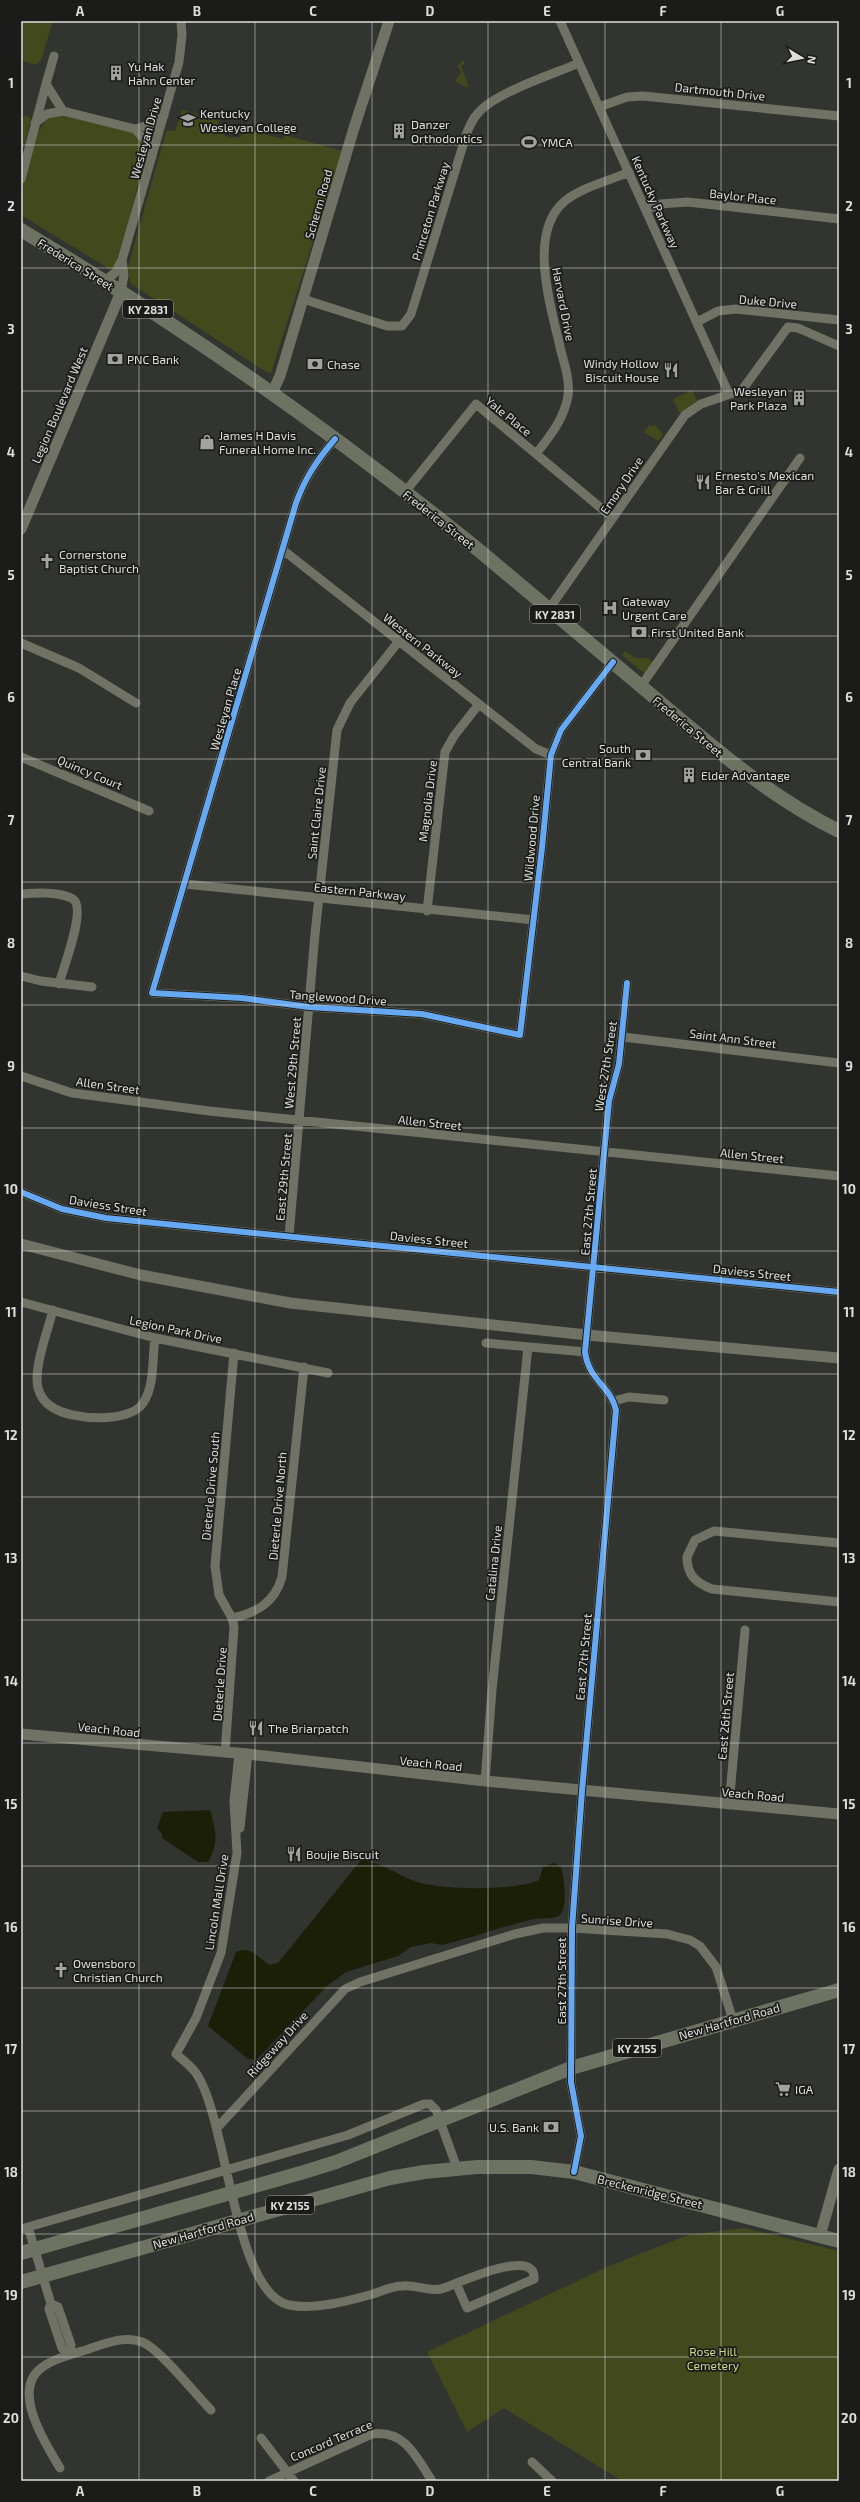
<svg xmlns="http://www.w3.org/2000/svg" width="860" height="2502" font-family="'Exo 2',sans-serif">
<rect width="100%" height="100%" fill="#32342f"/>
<path fill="#424a1d" d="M21 21H53L41 60 35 65 21 60Z
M463 60 465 63 461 66 468 84 467 88 455 81 461 72 457 67Z
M182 110 219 121 216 131 230 138 241 137 243 128 283 139 285 135 342 151 271 373 265 371 130 283 128 267 166 132 168 130 175 131Z
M59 114 132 132 142 142 146 152 119 260 111 270 21 215V192L38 132 47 119Z
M26 115 31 119 21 157V121Z
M692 390 697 401 682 413 679 412 673 399Z
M654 424 663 434 658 441 644 432 649 425 652 427Z
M625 651 635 658H648L654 663 645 674 622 655Z
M744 2228 839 2251V2481H622L504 2408 467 2432 427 2352 607 2267 688 2235Z"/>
<path fill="#1b1f08" d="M210 1810C216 1830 219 1844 208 1862H198L162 1838V1834L157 1828 163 1812Z
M361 1860C381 1862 399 1876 417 1882 442 1890 516 1891 539 1880L543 1867 554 1863 561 1867C564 1876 568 1907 560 1915 555 1920 538 1917 530 1920 501 1927 472 1938 442 1945L431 1943 411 1947 398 1956 346 1972 327 1986 256 2060 248 2059 208 2026 236 1952C251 1945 257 1957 269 1965L278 1963Z"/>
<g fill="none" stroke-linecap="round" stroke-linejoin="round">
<path stroke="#6f7265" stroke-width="9" d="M560 21 729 394
M54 56 46 84 63 111 135 129 149 125 164 116
M599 107 627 97 643 96 839 116
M35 123 47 114 63 111
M135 129 145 140 152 157
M21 179 46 84
M646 210 660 204 688 202 839 219
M104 281 115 273 122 260
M121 292 124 275 122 260 179 62 182 35 181 21
M303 299 387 326H402L411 314 464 142C467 131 471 120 479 112 497 92 554 74 579 63
M697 322 718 311 736 309 839 320
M335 439C317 460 305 478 296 503L152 993 242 998 309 1007 422 1014 520 1035 542 848 551 755 561 730 613 662
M536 454C550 436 564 419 568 396 570 381 565 366 561 351 552 310 526 233 565 201 582 187 609 181 629 172
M405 492 476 404 613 518
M283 550 536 749 551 755
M549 609 685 415 701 404 742 390 788 327 798 328 839 346
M21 643 79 668 136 703
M641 686 800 458
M21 757 149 811
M185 884 534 920
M21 894C35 893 60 891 73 899 87 909 63 968 59 984
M427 911 445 752 454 736 479 704
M21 976 41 981 92 987
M623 1037 839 1063
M21 1076 72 1093 209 1111 839 1176
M21 1192 62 1209 106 1218 839 1292
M289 1236 315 934 337 730 350 703 399 641
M21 1302 155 1338 328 1373
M53 1310C48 1330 33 1369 38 1388 40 1395 45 1403 52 1407 70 1420 130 1424 143 1403 155 1386 152 1358 155 1338
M486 1343 585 1352
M614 1401 629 1397 664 1400
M839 1543 714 1531 695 1540 687 1557C687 1575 696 1583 712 1589L839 1602
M232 1618C257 1613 275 1602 282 1577L304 1367
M225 1753 234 1627 232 1618 219 1595 215 1566 234 1353
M239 1754 234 1801 237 1853 221 1953 196 2018 176 2054C183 2060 191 2066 196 2073 228 2119 233 2293 289 2305 315 2310 348 2301 373 2294 382 2291 393 2286 402 2286 415 2284 428 2292 441 2289 455 2285 537 2245 534 2279L467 2308 456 2283
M485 1781 492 1690 528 1347
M729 1805 745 1630
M240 1828 248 1754
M217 2128 345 1989 360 1982 515 1934 543 1928H572L667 1934 690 1940 700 1946 716 1967 733 2020
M574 2172 581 2136 571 2082 572 1928 582 1791 616 1410C610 1385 589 1381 585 1352L609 1101 619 1064 627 983
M28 2227 51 2304 49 2309 62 2348 69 2355
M21 2229 348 2135 424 2104H430L436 2110 457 2168
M51 2304 58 2307 71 2345 69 2355
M261 2438 294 2481
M532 2462 552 2481
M60 2468C45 2443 9 2388 44 2366 56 2358 72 2354 86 2350 103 2344 124 2335 142 2342 160 2349 195 2394 211 2410
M269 2481 372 2434C405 2429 417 2458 432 2481"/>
<path stroke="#6f7265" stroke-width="11" d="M272 393 280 376 354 128 389 21
M21 529 121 292
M21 1244 141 1275 290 1303 587 1335 839 1358
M21 1734 248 1754 485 1781 839 1814
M820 2236 839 2169"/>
<path stroke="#6e7263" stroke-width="14" d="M21 230C182 326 336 434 481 552 535 597 588 642 642 687 705 740 764 794 839 831
M21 2253 304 2172 336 2162 571 2068 839 1990
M21 2282 390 2178 424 2172 477 2167H531L574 2172 839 2241"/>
<defs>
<path id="cycleway" d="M335 439C317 460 305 478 296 503L152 993 242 998 309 1007 422 1014 520 1035 542 848 551 755 561 730 613 662
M21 1192 62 1209 106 1218 839 1292
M574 2172 581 2136 571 2082 572 1928 582 1791 616 1410C610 1385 589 1381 585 1352L609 1101 619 1064 627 983"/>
</defs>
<use href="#cycleway" stroke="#1b1c19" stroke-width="8"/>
<use href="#cycleway" stroke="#66a8f1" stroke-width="6"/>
</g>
<path fill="none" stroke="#dedfdb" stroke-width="1" stroke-opacity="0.55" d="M139 21V2481M255 21V2481M372 21V2481M488 21V2481M605 21V2481M721 21V2481M21 145H839M21 268H839M21 391H839M21 514H839M21 636H839M21 759H839M21 882H839M21 1005H839M21 1128H839M21 1251H839M21 1374H839M21 1497H839M21 1620H839M21 1743H839M21 1866H839M21 1988H839M21 2111H839M21 2234H839M21 2357H839"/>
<defs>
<symbol id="building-bare" viewBox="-9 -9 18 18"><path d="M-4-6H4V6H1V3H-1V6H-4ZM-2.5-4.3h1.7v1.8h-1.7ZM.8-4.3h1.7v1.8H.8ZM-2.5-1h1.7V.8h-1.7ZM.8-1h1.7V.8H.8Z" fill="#a2a39f" stroke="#1b1c19" stroke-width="2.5" paint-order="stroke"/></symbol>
<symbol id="university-bare" viewBox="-9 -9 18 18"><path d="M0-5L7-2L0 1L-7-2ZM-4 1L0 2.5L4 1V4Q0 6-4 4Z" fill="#a2a39f" stroke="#1b1c19" stroke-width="2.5" paint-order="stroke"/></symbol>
<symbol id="stadium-bare" viewBox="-9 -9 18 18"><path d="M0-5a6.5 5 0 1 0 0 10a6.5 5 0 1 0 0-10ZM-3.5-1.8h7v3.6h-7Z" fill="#a2a39f" stroke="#1b1c19" stroke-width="2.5" paint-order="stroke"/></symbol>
<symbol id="bank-bare" viewBox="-9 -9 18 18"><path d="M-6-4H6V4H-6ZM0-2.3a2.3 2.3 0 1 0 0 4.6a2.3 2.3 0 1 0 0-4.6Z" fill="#a2a39f" stroke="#1b1c19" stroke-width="2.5" paint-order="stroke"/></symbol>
<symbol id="restaurant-bare" viewBox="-9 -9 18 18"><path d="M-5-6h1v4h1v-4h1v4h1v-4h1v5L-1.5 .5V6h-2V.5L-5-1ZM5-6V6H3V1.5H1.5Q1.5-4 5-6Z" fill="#a2a39f" stroke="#1b1c19" stroke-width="2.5" paint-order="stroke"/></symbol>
<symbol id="shop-bare" viewBox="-9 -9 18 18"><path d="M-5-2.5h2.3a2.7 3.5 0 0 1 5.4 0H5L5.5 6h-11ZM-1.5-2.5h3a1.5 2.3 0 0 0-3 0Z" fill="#a2a39f" stroke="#1b1c19" stroke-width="2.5" paint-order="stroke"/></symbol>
<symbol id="church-bare" viewBox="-9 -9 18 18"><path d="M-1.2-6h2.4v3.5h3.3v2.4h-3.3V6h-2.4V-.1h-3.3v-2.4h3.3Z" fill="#a2a39f" stroke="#1b1c19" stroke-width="2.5" paint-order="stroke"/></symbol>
<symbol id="hospital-bare" viewBox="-9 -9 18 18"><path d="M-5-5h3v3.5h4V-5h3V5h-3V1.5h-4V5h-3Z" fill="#a2a39f" stroke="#1b1c19" stroke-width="2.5" paint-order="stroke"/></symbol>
<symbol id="supermarket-bare" viewBox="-9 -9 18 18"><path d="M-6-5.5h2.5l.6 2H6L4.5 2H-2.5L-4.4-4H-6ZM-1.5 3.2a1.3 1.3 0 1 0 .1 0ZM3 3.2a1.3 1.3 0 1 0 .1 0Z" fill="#a2a39f" stroke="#1b1c19" stroke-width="2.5" paint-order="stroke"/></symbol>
</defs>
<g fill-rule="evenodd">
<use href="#building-bare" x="105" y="62" width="22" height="22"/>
<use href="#university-bare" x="177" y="109" width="22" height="22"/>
<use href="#building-bare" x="388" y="120" width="22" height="22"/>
<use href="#stadium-bare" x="518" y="131" width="22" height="22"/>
<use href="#bank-bare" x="104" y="348" width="22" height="22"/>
<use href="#bank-bare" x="304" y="353" width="22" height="22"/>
<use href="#restaurant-bare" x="660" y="359" width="22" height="22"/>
<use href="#building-bare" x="788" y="387" width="22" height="22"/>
<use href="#shop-bare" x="196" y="431" width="22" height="22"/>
<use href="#restaurant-bare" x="692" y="471" width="22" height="22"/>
<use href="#church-bare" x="36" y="550" width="22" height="22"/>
<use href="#hospital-bare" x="599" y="597" width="22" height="22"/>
<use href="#bank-bare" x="628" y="621" width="22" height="22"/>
<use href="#bank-bare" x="632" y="744" width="22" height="22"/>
<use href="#building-bare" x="678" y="764" width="22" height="22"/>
<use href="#restaurant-bare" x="245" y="1717" width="22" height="22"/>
<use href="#restaurant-bare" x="283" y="1843" width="22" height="22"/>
<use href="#church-bare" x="50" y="1959" width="22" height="22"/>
<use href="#supermarket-bare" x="772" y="2078" width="22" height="22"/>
<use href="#bank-bare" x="540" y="2116" width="22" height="22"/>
</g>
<g text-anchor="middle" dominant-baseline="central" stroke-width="3.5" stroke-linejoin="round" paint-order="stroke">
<g fill="#1b1c19" stroke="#a4a4a1" stroke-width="1">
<rect x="123" y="300" width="50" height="18" rx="3"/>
<rect x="530" y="605" width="50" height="18" rx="3"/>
<rect x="613" y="2039" width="48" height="18" rx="3"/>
<rect x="266" y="2196" width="48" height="18" rx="3"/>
</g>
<g font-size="11" font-weight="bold" fill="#dedfdb">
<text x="148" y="309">KY 2831</text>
<text x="555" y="614">KY 2831</text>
<text x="637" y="2048">KY 2155</text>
<text x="290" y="2205">KY 2155</text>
</g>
<g font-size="12" fill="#dedfdb" stroke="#1b1c19" text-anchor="start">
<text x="128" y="66">Yu Hak<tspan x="128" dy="14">Hahn Center</tspan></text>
<text x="200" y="113">Kentucky<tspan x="200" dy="14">Wesleyan College</tspan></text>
<text x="411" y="124">Danzer<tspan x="411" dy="14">Orthodontics</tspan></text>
<text x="541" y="142">YMCA</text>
<text x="127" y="359">PNC Bank</text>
<text x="659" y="363" text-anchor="end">Windy Hollow<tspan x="659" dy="14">Biscuit House</tspan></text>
<text x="327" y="364">Chase</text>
<text x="787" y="391" text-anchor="end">Wesleyan<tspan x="787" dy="14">Park Plaza</tspan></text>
<text x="219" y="435">James H Davis<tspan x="219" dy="14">Funeral Home Inc.</tspan></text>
<text x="715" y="475">Ernesto's Mexican<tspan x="715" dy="14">Bar &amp; Grill</tspan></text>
<text x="59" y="554">Cornerstone<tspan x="59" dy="14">Baptist Church</tspan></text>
<text x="622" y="601">Gateway<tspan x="622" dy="14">Urgent Care</tspan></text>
<text x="651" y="632">First United Bank</text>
<text x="631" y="748" text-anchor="end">South<tspan x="631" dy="14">Central Bank</tspan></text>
<text x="701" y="775">Elder Advantage</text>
<text x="268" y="1728">The Briarpatch</text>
<text x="306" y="1854">Boujie Biscuit</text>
<text x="73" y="1963">Owensboro<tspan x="73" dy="14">Christian Church</tspan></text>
<text x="795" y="2089">IGA</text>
<text x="539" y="2127" text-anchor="end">U.S. Bank</text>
</g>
<g font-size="12" fill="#dedfdb" stroke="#1b1c19">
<text transform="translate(720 91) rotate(6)">Dartmouth Drive</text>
<text transform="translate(145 138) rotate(-74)">Wesleyan Drive</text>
<text transform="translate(743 196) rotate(6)">Baylor Place</text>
<text transform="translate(656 202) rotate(66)">Kentucky Parkway</text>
<text transform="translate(318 204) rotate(-74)">Scherm Road</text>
<text transform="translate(430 211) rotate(-73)">Princeton Parkway</text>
<text transform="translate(76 264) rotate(32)">Frederica Street</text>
<text transform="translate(768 301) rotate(5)">Duke Drive</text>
<text transform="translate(564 304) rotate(79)">Harvard Drive</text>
<text transform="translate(59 405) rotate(-67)">Legion Boulevard West</text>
<text transform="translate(509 416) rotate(39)">Yale Place</text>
<text transform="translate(621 485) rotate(-56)">Emory Drive</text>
<text transform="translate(439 519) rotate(38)">Frederica Street</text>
<text transform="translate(423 645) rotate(38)">Western Parkway</text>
<text transform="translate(225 709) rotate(-74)">Wesleyan Place</text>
<text transform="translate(688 726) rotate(40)">Frederica Street</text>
<text transform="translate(90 772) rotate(23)">Quincy Court</text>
<text transform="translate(427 801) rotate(-83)">Magnolia Drive</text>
<text transform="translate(316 813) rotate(-84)">Saint Claire Drive</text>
<text transform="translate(531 838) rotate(-85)">Wildwood Drive</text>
<text transform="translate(360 891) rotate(6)">Eastern Parkway</text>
<text transform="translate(338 997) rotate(4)">Tanglewood Drive</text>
<text transform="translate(733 1038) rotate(7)">Saint Ann Street</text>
<text transform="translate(292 1063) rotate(-85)">West 29th Street</text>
<text transform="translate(605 1066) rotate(-81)">West 27th Street</text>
<text transform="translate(108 1085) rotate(8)">Allen Street</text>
<text transform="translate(430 1122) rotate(6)">Allen Street</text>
<text transform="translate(752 1155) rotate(6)">Allen Street</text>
<text transform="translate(283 1177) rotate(-85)">East 29th Street</text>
<text transform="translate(108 1205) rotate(9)">Daviess Street</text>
<text transform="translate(588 1212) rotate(-85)">East 27th Street</text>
<text transform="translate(429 1239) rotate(6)">Daviess Street</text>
<text transform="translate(752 1272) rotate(6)">Daviess Street</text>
<text transform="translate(176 1329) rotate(12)">Legion Park Drive</text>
<text transform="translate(210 1486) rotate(-85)">Dieterle Drive South</text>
<text transform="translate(277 1506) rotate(-85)">Dieterle Drive North</text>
<text transform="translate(493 1563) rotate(-84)">Catalina Drive</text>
<text transform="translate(583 1657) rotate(-85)">East 27th Street</text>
<text transform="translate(219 1684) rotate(-86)">Dieterle Drive</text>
<text transform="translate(725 1716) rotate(-85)">East 26th Street</text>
<text transform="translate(109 1729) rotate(6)">Veach Road</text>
<text transform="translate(431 1763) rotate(6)">Veach Road</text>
<text transform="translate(753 1794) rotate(5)">Veach Road</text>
<text transform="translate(216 1902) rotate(-81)">Lincoln Mall Drive</text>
<text transform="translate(617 1920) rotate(4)">Sunrise Drive</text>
<text transform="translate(561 1981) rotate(-90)">East 27th Street</text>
<text transform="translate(729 2021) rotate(-16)">New Hartford Road</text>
<text transform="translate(277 2044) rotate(-48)">Ridgeway Drive</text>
<text transform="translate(650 2191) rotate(14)">Breckenridge Street</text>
<text transform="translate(203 2230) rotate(-16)">New Hartford Road</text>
<text transform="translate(331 2440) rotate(-23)">Concord Terrace</text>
</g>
<g font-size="12" fill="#ccdb8c" stroke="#1b1c19">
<text x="713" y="2351">Rose Hill<tspan x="713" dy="14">Cemetery</tspan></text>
</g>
</g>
<rect width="860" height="2502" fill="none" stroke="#1b1c19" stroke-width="44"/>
<g transform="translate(802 58) rotate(100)" stroke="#1b1c19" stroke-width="3" paint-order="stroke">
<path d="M0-3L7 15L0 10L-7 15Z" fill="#dedfdb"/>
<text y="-6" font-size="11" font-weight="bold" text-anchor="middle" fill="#dedfdb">N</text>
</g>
<rect x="22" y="22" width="816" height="2458" fill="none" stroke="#dedfdb" stroke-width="1.5"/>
<g font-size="13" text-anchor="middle" font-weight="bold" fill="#dedfdb">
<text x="80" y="16">A</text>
<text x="197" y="16">B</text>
<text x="313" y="16">C</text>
<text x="430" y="16">D</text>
<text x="547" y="16">E</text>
<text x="663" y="16">F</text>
<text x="780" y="16">G</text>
<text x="11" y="88">1</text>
<text x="849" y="88">1</text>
<text x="11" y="211">2</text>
<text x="849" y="211">2</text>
<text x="11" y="334">3</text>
<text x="849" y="334">3</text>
<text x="11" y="457">4</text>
<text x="849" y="457">4</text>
<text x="11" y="580">5</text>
<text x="849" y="580">5</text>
<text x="11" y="702">6</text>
<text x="849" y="702">6</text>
<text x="11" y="825">7</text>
<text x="849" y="825">7</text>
<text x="11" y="948">8</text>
<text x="849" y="948">8</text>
<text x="11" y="1071">9</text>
<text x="849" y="1071">9</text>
<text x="11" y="1194">10</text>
<text x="849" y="1194">10</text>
<text x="11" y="1317">11</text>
<text x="849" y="1317">11</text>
<text x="11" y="1440">12</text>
<text x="849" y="1440">12</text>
<text x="11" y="1563">13</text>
<text x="849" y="1563">13</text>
<text x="11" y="1686">14</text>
<text x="849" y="1686">14</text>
<text x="11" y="1809">15</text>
<text x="849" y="1809">15</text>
<text x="11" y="1932">16</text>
<text x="849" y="1932">16</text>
<text x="11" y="2054">17</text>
<text x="849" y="2054">17</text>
<text x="11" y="2177">18</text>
<text x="849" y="2177">18</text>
<text x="11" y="2300">19</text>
<text x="849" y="2300">19</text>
<text x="11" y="2423">20</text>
<text x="849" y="2423">20</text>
<text x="80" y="2496">A</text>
<text x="197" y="2496">B</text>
<text x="313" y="2496">C</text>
<text x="430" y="2496">D</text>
<text x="547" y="2496">E</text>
<text x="663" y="2496">F</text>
<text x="780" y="2496">G</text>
</g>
</svg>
